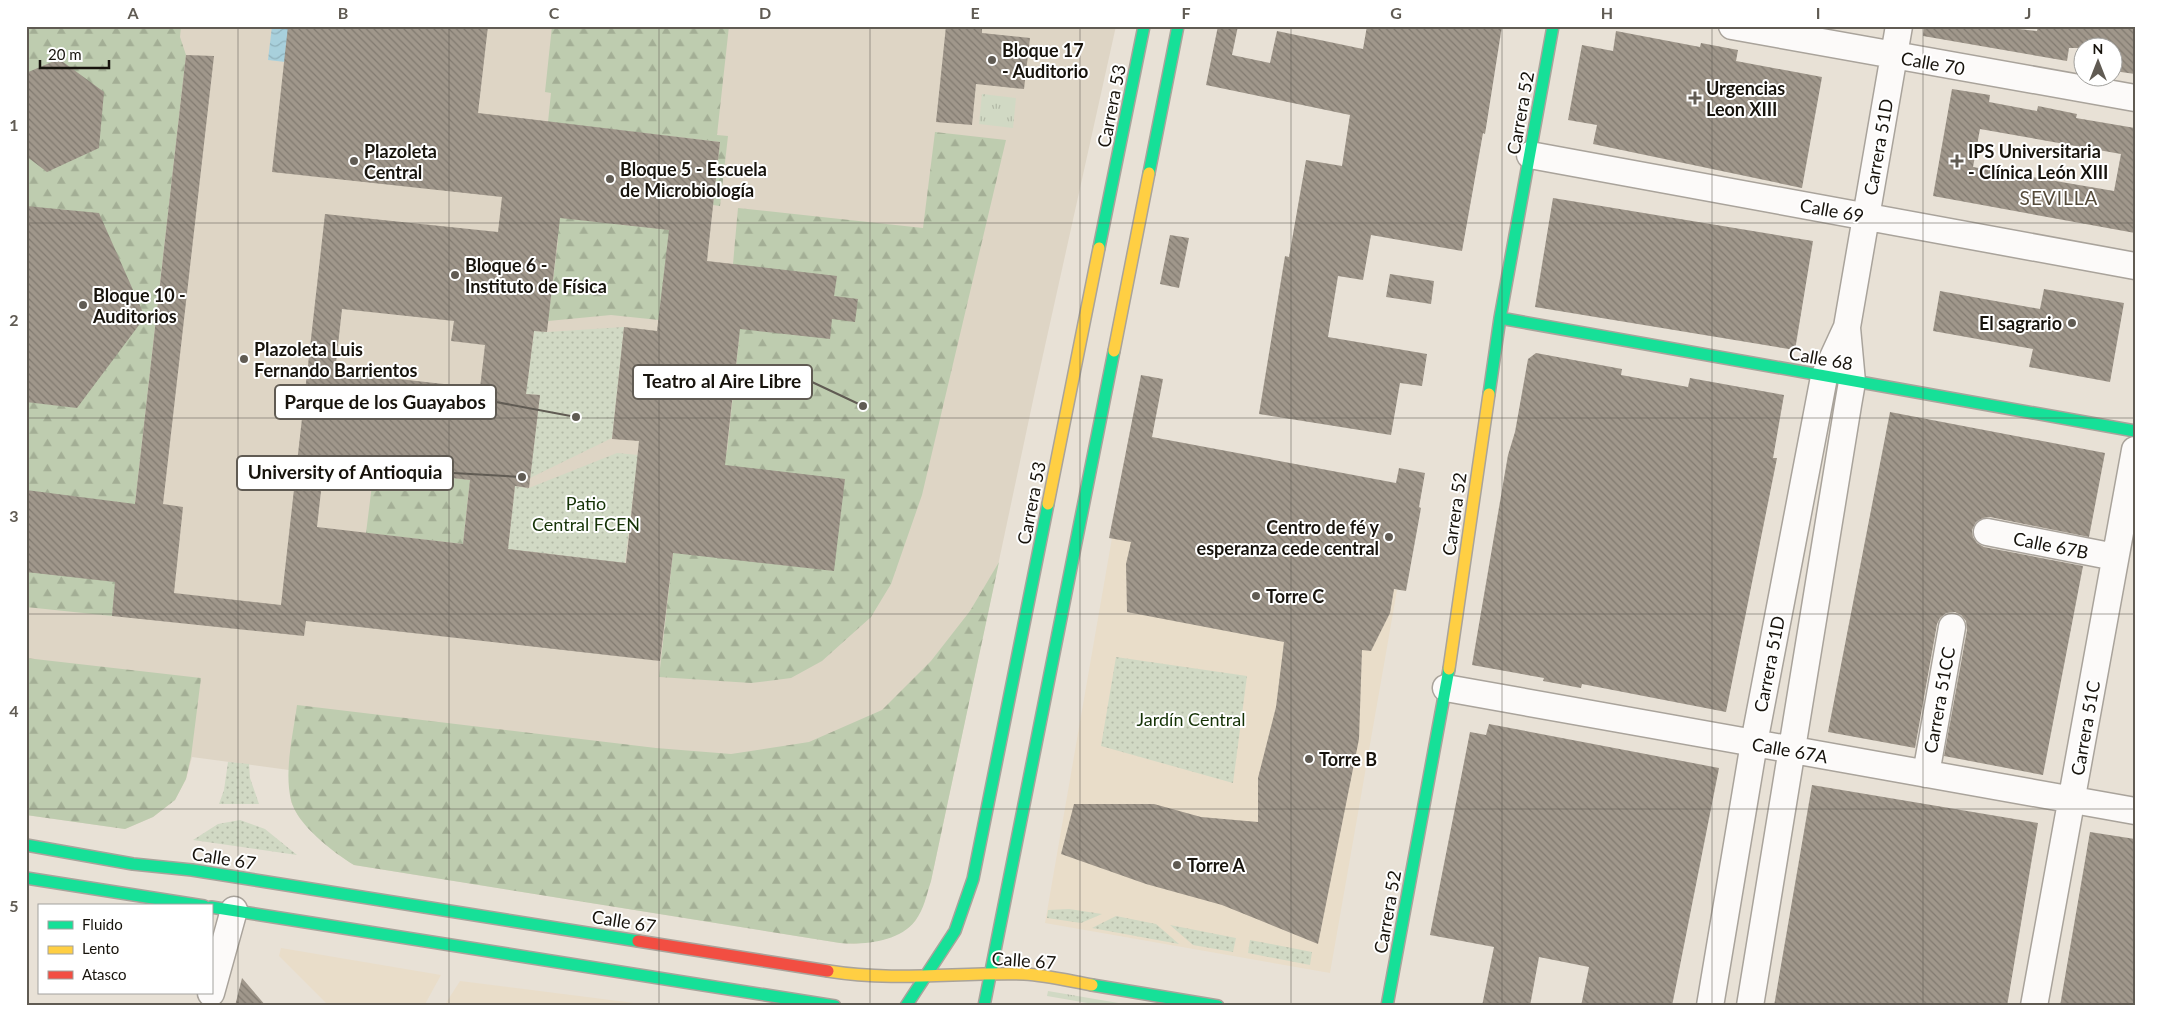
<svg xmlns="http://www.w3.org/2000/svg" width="2161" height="1032" font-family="Lato,sans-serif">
<defs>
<pattern id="grass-tufts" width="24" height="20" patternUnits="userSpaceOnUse" patternTransform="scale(1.25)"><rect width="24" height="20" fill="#d1d9c4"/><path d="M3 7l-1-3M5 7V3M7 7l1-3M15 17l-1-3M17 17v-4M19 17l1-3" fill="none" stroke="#b3b9a7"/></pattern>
<pattern id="forest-firs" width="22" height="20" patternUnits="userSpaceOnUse" patternTransform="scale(1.25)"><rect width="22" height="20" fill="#beccaf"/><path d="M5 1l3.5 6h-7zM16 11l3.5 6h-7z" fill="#a3ae95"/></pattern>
<pattern id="park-dots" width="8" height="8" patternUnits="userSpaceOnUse" patternTransform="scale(1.25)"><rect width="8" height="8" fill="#d1d9c4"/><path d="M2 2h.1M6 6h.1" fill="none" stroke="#b3b9a7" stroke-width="1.8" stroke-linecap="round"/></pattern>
<pattern id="water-waves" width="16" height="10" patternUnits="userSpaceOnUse" patternTransform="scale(1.25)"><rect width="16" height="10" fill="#a8d0dc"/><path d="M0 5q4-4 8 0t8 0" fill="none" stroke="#90b2bc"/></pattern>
<pattern id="building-back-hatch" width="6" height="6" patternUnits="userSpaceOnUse" patternTransform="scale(1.25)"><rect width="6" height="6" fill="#a0978b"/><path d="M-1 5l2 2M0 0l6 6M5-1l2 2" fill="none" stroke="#817a70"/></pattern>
</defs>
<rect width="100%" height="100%" fill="#e8e1d6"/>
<path fill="#e9ddc9" d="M1112 538 1397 590 1330 973 1045 923Z
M281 948 441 975 424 1006H329L279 956Z
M460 981 642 1004 651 1006H444Z"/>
<path fill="#ded5c5" d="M26 26H1116L1035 391 931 881 916 920 907 929 882 940 854 944 840 943 354 865 336 853 299 817 291 802 289 770 192 757 186 779 175 800 153 817 125 829 26 815Z"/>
<path fill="url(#grass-tufts)" d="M982 94 1016 98 1013 128 979 124Z
M1048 991 1136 1006H1105L1047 996Z"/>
<path fill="url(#forest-firs)" d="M26 26H181L180 37 186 55 135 504 115 588 112 616 26 607Z
M552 26H729L717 135 728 136 720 206 713 205 720 142 548 122 551 93 545 92Z
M935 132 1006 140 922 495 891 584 871 617 822 661 791 678 751 683 659 677 673 553 727 451 739 339 733 264 738 208 923 228Z
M547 216 689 232 666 257 659 320 611 315 548 321 558 240Z
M374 469 470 480 463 544 366 533Z
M999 562 931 881C927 893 924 910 915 921 899 942 864 945 840 943L354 865C333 852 297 825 291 800 284 771 293 735 297 705L656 748 731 754 809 742 882 710 931 661 970 611Z
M26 658 201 678 191 757 186 779 175 800 153 817 125 829 26 815Z"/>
<path fill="url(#park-dots)" d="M624 327 612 438 530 478 540 395 526 394 534 331 547 332Z
M617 453 638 455 625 563 508 549 515 486 529 488Z
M1116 657 1247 676 1233 783 1101 746Z
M228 762 249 764 250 778 259 804H219L224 790Z
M240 820 265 829 297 855 193 840 218 824Z
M1069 909 1102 914 1081 923 1047 918 1048 910Z
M1116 916 1156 924 1179 944 1092 928Z
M1170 925 1236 938 1233 952 1193 945Z
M1250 940 1312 952 1310 965 1248 953Z"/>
<path fill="url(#water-waves)" d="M272 26H298L294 63 268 60Z"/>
<path fill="url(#building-back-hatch)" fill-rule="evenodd" d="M288 26H488L478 113 720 142 707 261 837 276 834 296 858 299 855 322 832 319 830 339 740 329 725 465 845 479 834 571 673 553 660 661 306 621 304 636 112 616 115 582 26 572V490L135 504 186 55 214 56 163 504 183 507 174 593 281 605 325 214 498 232 502 197 272 172ZM560 218 669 230 657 331 624 327 612 439 639 441 626 563 508 549 515 486 529 488 540 395 526 394 530 363 534 331 547 332ZM342 309 454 321 451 341 485 345 480 388 335 372ZM324 464 470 480 463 544 317 527Z
M946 26H982V33L1030 38 1024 89 976 84 972 125 936 122Z
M1218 26H1238L1232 55 1270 63 1277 31 1363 49 1367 26H1502L1485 134 1483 133 1462 251 1371 235 1363 280 1338 276 1328 337 1427 354 1422 386 1400 383 1391 435 1259 414 1285 256 1289 257 1306 160 1342 166 1350 115 1206 85Z
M1924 26H1994L2037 31 2038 26H2135V74L2114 71 2117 48H2069L2067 61 1923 36Z
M1616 31 1700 47 1701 43 1738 50 1736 61 1822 77 1802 188 1593 144 1597 125 1568 120 1582 45 1613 51Z
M59 59 104 92 99 148 47 172 26 156V73Z
M1952 89 1990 95 1989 102 2037 111 2038 106 2077 114 2076 118 2135 128V233L1933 196ZM1980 129 2121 154 2114 191 1973 167Z
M1553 198 1813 241 1795 350 1535 307Z
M26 206 99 213 145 317 77 408 26 402Z
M1170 235 1189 238 1179 288 1160 284Z
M1390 274 1434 281 1431 304 1386 297Z
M2044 289 2124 303 2110 382 2029 367 2033 349 1933 331 1940 291 2040 309Z
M1536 353 1622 369 1621 375 1688 387 1690 378 1784 395 1773 458H1777L1771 488 1726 712 1582 684 1581 688 1543 681 1544 678 1472 665 1508 455 1515 432 1528 359Z
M1141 375 1163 379 1152 437 1396 483 1399 468 1425 473 1419 507 1421 508 1406 591 1394 589 1390 613 1371 651 1362 650 1359 739 1318 944 1222 905 1146 884 1061 854 1074 804H1154L1201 817 1258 822V778L1276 707 1284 642 1127 612 1126 564 1131 542 1109 538Z
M1890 412 2105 453 2089 537 1990 517 1983 518 1976 522 1972 530 1973 537 1977 543 1984 547 2083 566 2043 775 1944 756 1967 630 1966 621 1961 615 1955 612 1946 613 1940 618 1937 624 1915 748 1828 732Z
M1489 724 1719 768 1672 1006H1581L1589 967 1539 957 1530 1006H1482L1494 947 1430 935 1470 732 1486 735Z
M1812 785 2038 823 2007 1006H1774Z
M2090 832 2135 839V1006H2060Z
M242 978 266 1006H235Z"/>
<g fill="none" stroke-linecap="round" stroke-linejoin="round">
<defs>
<path id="street" d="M1732 26 2135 98
M1530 155 2135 266
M1987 532 2115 557
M1446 688 2135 811
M1926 774 1952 627
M211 993 234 910
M1710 1006 1754 743 1824 377 1847 327 1899 26
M1750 1006 1848 405 1852 382 1847 328
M2034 1006 2135 450"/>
<path id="fast" d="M1149 173 1178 26
M1099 248 1144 26
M1500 318 2135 431
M1489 394 1500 318 1553 26
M26 845 133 864 192 870 638 941
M26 878 204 906
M211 907 835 1006
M1092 985 1218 1006
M906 1006 955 931 973 879 1048 504
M984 1006 1114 351
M1387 1006 1449 669"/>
<path id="slow" d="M1114 351 1149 173
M1048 504 1099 248
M1449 669 1489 394
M828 971C896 982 957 972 1024 974 1046 975 1070 981 1092 985"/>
<path id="jam" d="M638 941 828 971"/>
</defs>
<use href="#street" stroke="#a9a39b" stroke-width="29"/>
<use href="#fast" stroke="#a9a39b" stroke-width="14"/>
<use href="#slow" stroke="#a9a39b" stroke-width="14"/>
<use href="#jam" stroke="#a9a39b" stroke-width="14"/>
<use href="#street" stroke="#fcfaf9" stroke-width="26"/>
<use href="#fast" stroke="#16e098" stroke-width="11"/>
<use href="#slow" stroke="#ffcf43" stroke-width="11"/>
<use href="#jam" stroke="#f24e42" stroke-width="11"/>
</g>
<path fill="none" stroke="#605b53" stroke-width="1" stroke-opacity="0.55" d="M238 26V1006M449 26V1006M659 26V1006M870 26V1006M1080 26V1006M1291 26V1006M1502 26V1006M1712 26V1006M1923 26V1006M26 223H2135M26 418H2135M26 614H2135M26 809H2135"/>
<g fill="#605b53" stroke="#fff" stroke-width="2">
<circle cx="992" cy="60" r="5"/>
<path d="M1692.5 90.5h5v5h5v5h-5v5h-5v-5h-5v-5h5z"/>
<circle cx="354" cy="161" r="5"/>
<path d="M1954.5 153.5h5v5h5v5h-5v5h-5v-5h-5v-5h5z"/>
<circle cx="610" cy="179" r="5"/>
<circle cx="455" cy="275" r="5"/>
<circle cx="83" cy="305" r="5"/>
<circle cx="2072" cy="323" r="5"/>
<circle cx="244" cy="359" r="5"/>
<circle cx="1389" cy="537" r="5"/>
<circle cx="1256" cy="596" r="5"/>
<circle cx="1309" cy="759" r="5"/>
<circle cx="1177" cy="865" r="5"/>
</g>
<g text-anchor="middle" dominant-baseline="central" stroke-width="4" stroke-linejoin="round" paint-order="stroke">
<g font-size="18" font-weight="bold" fill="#17130c" stroke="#fff" text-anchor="start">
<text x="1002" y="50">Bloque 17<tspan x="1002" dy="21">- Auditorio</tspan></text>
<text x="1706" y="88">Urgencias<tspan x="1706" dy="21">Leon XIII</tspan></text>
<text x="364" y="151">Plazoleta<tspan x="364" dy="21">Central</tspan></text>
<text x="1968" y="151">IPS Universitaria<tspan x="1968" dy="21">- Clínica León XIII</tspan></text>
<text x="620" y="169">Bloque 5 - Escuela<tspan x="620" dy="21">de Microbiología</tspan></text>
<text x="465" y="265">Bloque 6 -<tspan x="465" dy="21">Instituto de Física</tspan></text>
<text x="93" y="295">Bloque 10 -<tspan x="93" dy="21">Auditorios</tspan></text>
<text x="2062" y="323" text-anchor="end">El sagrario</text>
<text x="254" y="349">Plazoleta Luis<tspan x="254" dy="21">Fernando Barrientos</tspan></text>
<text x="1379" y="527" text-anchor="end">Centro de fé y<tspan x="1379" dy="21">esperanza cede central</tspan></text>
<text x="1266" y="596">Torre C</text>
<text x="1319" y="759">Torre B</text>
<text x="1187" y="865">Torre A</text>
</g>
<g font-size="18" fill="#17130c" stroke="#fff">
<text transform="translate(1933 63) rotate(10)">Calle 70</text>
<text transform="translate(1111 106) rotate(-79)">Carrera 53</text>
<text transform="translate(1520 113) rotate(-80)">Carrera 52</text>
<text transform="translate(1878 147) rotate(-80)">Carrera 51D</text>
<text transform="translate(1832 210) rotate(10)">Calle 69</text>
<text transform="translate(1821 358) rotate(10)">Calle 68</text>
<text transform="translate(1031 503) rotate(-79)">Carrera 53</text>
<text transform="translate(1454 514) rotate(-82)">Carrera 52</text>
<text transform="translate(2051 545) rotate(11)">Calle 67B</text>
<text transform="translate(1769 664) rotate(-79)">Carrera 51D</text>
<text transform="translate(1939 700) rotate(-80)">Carrera 51CC</text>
<text transform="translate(2085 728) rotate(-80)">Carrera 51C</text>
<text transform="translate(1790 750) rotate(10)">Calle 67A</text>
<text transform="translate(224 858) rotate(9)">Calle 67</text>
<text transform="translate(1387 912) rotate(-80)">Carrera 52</text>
<text transform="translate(624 921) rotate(9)">Calle 67</text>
<text transform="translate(1024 960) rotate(4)">Calle 67</text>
</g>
<g font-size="18" fill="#143205" stroke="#fff">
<text x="586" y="503">Patio<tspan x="586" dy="21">Central FCEN</tspan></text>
<text x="1191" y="719">Jardín Central</text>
</g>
<g font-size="19" letter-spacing="1" fill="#544a39" stroke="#fff">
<text x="2059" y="197">SEVILLA</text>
</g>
</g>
<path fill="none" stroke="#605b53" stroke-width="2" d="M863 406L812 382M576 417L496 402M522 477L453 473"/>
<g fill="#605b53" stroke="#fff" stroke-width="2">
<circle cx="863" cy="406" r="5"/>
<circle cx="576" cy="417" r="5"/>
<circle cx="522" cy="477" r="5"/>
</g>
<g fill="#fff" stroke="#605b53" stroke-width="2">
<rect x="633" y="365" width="179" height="34" rx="5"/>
<rect x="275" y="385" width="221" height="34" rx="5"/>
<rect x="237" y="456" width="216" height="34" rx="5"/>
</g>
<g font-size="19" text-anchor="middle" font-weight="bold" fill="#17130c">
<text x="722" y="388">Teatro al Aire Libre</text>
<text x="385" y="409">Parque de los Guayabos</text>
<text x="345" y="479">University of Antioquia</text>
</g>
<rect width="2161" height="1032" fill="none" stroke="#ffffff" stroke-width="55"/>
<rect x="38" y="904" width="175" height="90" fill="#ffffff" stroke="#a2a19e"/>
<rect x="48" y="921" width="25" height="8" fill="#16e098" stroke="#a2a19e"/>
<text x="82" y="930" font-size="15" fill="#17130c">Fluido</text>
<rect x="48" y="946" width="25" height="8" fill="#ffcf43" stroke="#a2a19e"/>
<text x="82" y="954" font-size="15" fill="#17130c">Lento</text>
<rect x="48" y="971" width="25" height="8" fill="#f24e42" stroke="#a2a19e"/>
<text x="82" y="980" font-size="15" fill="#17130c">Atasco</text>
<g transform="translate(2098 62)"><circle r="24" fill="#ffffff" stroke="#a2a19e"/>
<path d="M0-4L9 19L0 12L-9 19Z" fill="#605b53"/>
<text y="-8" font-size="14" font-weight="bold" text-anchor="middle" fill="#17130c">N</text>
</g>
<path d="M40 60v8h69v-8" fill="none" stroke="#17130c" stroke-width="2.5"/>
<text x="48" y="60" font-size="15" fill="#17130c" stroke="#ffffff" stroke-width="4" paint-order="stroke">20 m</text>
<rect x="28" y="28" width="2106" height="976" fill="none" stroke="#605b53" stroke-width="2"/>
<g font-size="16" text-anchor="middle" font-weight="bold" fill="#605b53">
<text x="133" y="19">A</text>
<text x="343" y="19">B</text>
<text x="554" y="19">C</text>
<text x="765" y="19">D</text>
<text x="975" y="19">E</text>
<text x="1186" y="19">F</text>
<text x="1396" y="19">G</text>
<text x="1607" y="19">H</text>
<text x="1818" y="19">I</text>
<text x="2028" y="19">J</text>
<text x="14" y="131">1</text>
<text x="14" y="326">2</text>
<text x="14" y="522">3</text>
<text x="14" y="717">4</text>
<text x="14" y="912">5</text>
</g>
</svg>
